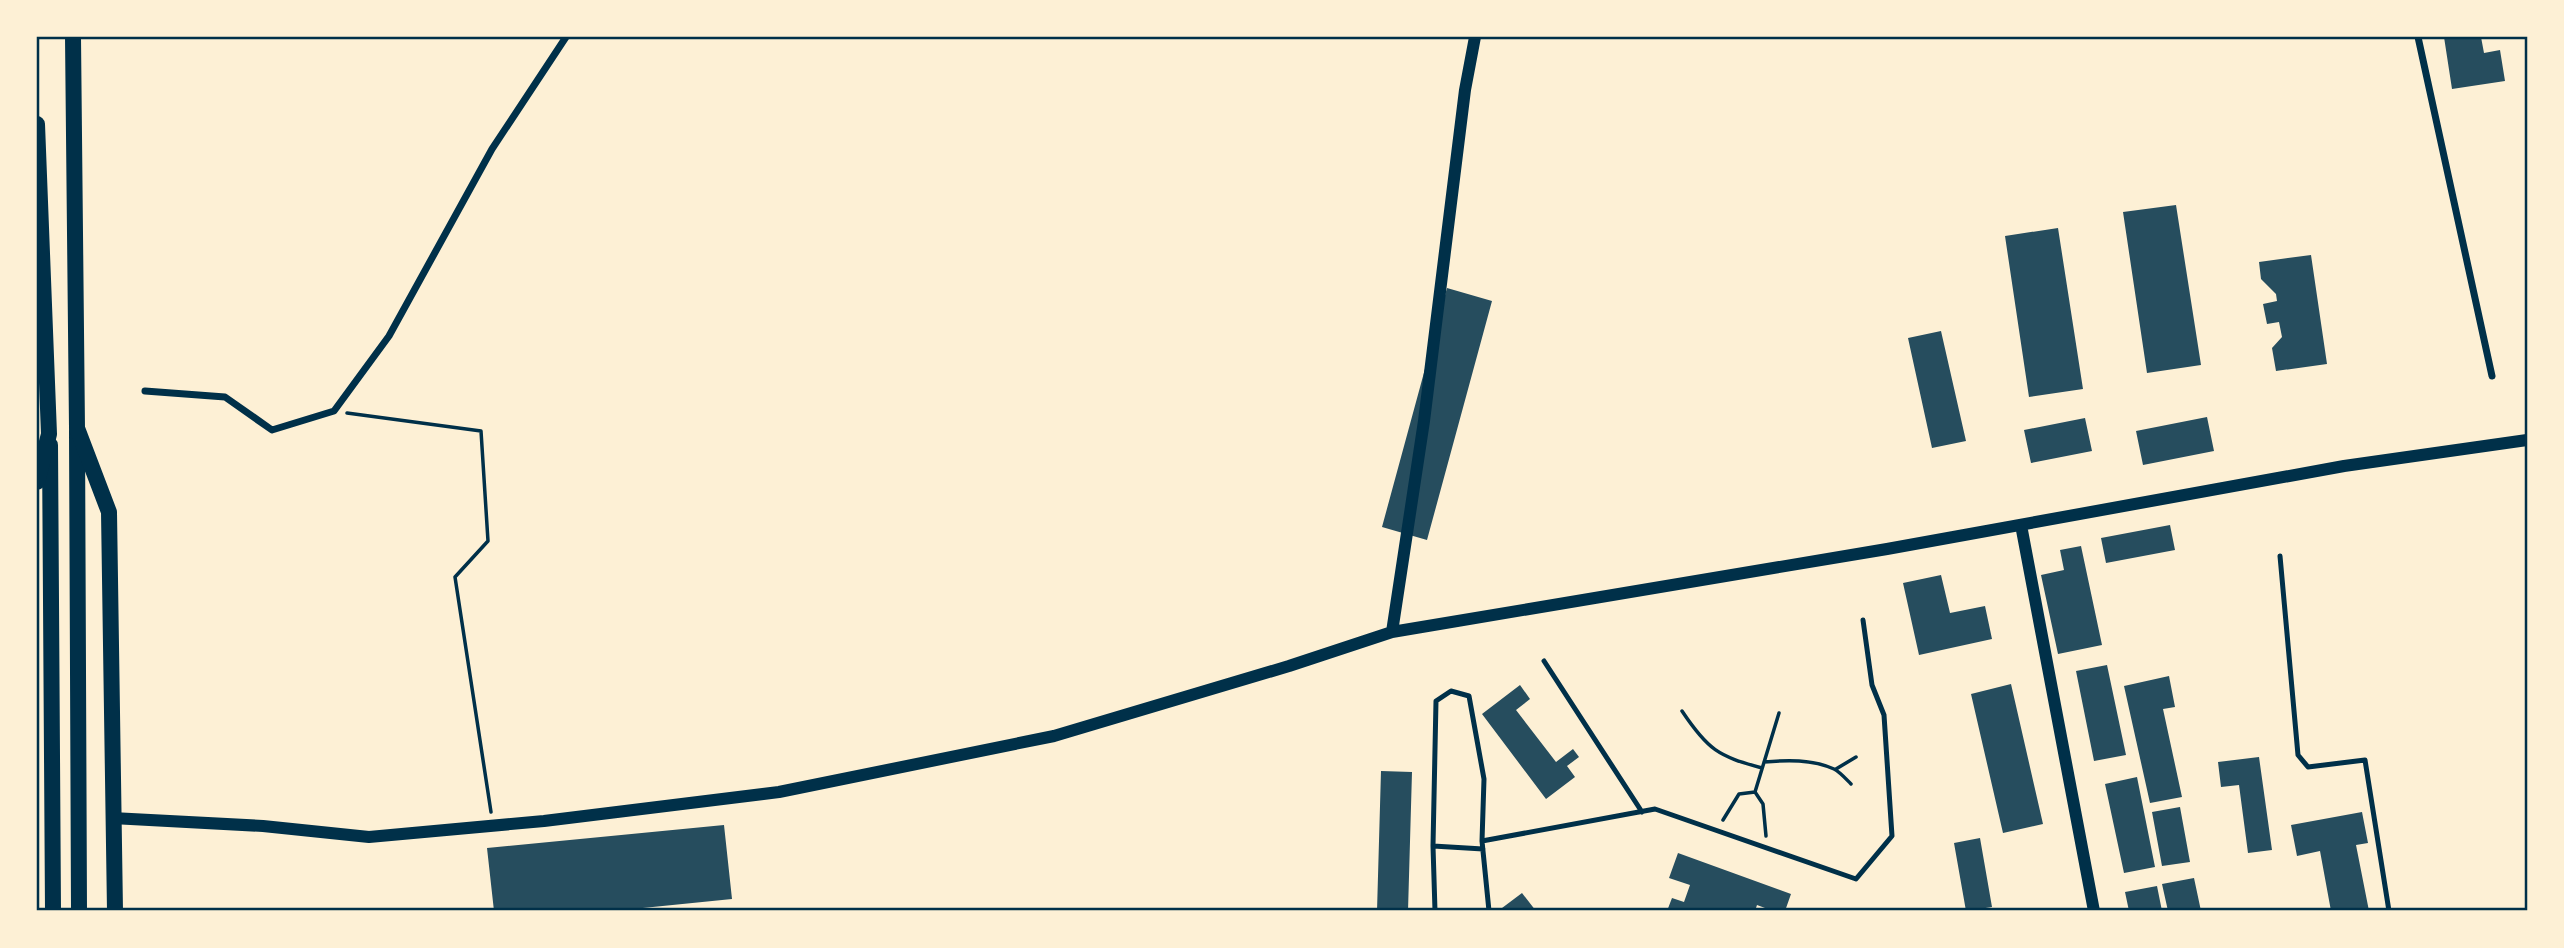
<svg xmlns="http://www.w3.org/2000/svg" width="2564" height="948" font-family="Quicksand,sans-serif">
<rect width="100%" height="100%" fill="#fdf0d5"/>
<path fill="#264d5e" d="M2444 37H2481L2484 53 2500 50 2505 81 2452 89Z
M2176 205 2201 365 2147 373 2123 212Z
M2058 228 2083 389 2029 397 2005 236Z
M2311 255 2327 364 2276 371 2272 348 2282 337 2279 322 2267 324 2263 304 2277 301 2276 294 2261 279 2259 262Z
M1447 288 1492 301 1427 540 1382 527Z
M1941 331 1966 441 1932 448 1908 338Z
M2207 417 2214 451 2143 465 2136 431Z
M2085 418 2092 451 2031 463 2024 430Z
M2170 525 2175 550 2106 563 2101 538Z
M2081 546 2102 645 2058 654 2041 575 2064 570 2060 550Z
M1941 575 1950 613 1985 606 1992 639 1919 655 1903 583Z
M2107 665 2126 755 2094 761 2076 671Z
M2169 676 2175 707 2163 709 2182 797 2150 803 2124 686Z
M2011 684 2043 824 2003 833 1971 694Z
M1520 685 1530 699 1516 710 1556 762 1573 749 1579 757 1567 766 1575 777 1546 799 1482 714Z
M2259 757 2272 850 2248 853 2239 785 2221 787 2218 762Z
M1381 771 1412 772 1408 911H1377Z
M2137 777 2155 867 2124 873 2105 784Z
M2180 807 2190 862 2162 866 2152 812Z
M2362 812 2368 843 2356 845 2369 911H2331L2320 851 2297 856 2291 825Z
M724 825 732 899 613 911H494L487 848Z
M1980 838 1992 907 1966 911 1954 843Z
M1678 853 1791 894 1785 911H1773L1757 905 1755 911H1667L1672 898 1684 902 1690 885 1669 878Z
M2194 878 2201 911H2168L2162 884Z
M2157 886 2162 911H2129L2125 892Z
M1522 893 1536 911H1498Z"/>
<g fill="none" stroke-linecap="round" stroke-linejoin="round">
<path stroke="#003049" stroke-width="3.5" d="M347 413 481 431 488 541 455 577 491 812
M1682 711C1708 750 1718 756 1762 768
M1764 762C1786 760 1812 759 1834 769 1840 772 1846 779 1851 784
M1836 769 1856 757
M1755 792 1763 804 1766 836
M1723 820 1739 794 1755 792 1779 713"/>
<path stroke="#003049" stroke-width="5" d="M2280 556 2298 755 2308 767 2365 760 2389 911
M1544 661 1642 812
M1433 846 1483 849
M1435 911 1433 846 1436 701 1451 691 1469 696 1484 779 1482 841
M1489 911 1482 841 1655 809 1856 879 1892 836 1884 715 1872 685 1863 620"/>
<path stroke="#003049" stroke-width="7" d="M2418 37 2492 376
M145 391 225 397 272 430 334 411 389 336 492 149 566 37"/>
<path stroke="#003049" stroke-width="12" d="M2021 525 2094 911
M1392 632 1424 421 1465 90 1475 37
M112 818 263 826 369 837 544 821 779 792 1054 736 1289 666 1392 632 1887 549 2344 466 2527 440"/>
<path stroke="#003049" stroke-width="16" d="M77 431 79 911
M50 445 53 911"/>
<path stroke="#003049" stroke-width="16" d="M73 37 77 428 109 512 115 911
M37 124 49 434 37 482"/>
</g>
<rect width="2564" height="948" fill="none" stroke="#fdf0d5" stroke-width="77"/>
<rect x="38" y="38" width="2488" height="871" fill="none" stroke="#003049" stroke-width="2.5"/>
</svg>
